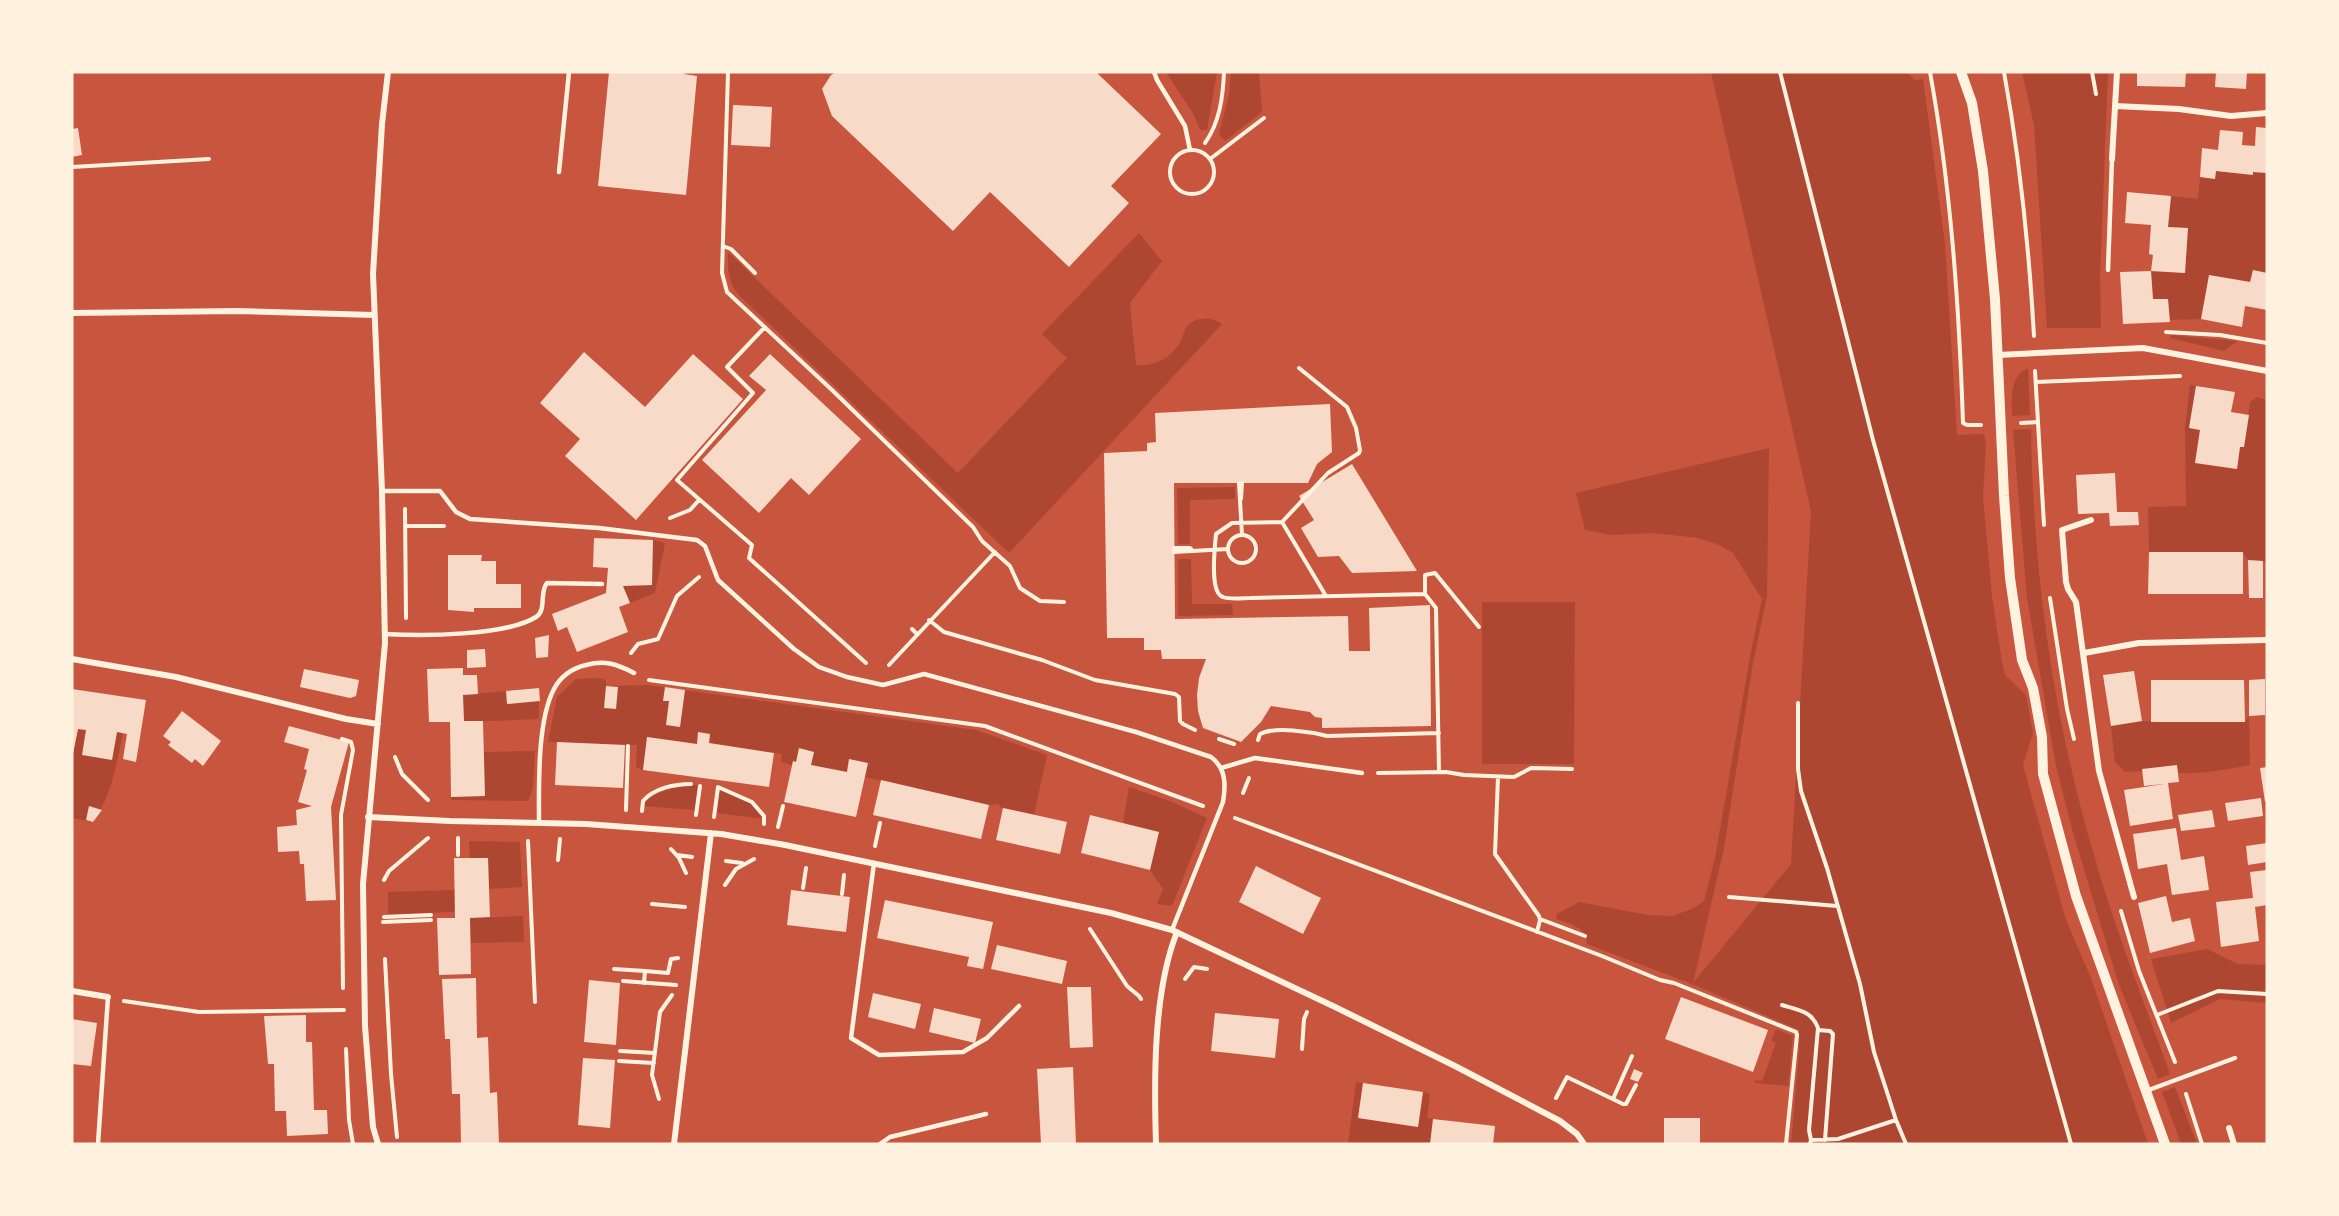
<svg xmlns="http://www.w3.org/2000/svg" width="2339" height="1216" font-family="'Fira Sans',sans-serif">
<rect width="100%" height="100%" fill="#c8553d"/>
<path fill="#ae4732" d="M1166 72H1217L1207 130H1200L1194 115Z
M1231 72H1259L1262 109 1261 113 1225 141 1219 134 1229 95Z
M1711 72H1907L1915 80 1923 79 1945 244 1957 435 1984 434 1986 444 1983 497 1992 596 2002 662 2005 675 2026 695 2033 733 2023 765 2066 920 2091 978 2148 1144H1791L1799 1051V1030L1692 984 1587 944C1587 926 1569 924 1556 919L1557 914 1579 902 1648 915 1672 916 1692 909 1704 901 1715 858 1751 651 1762 599 1733 553 1719 545 1698 538 1654 533 1612 535 1585 530 1576 493 1769 448 1767 596 1753 663 1724 848 1693 983 1791 864 1811 511Z
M2022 72H2108L2100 278 2101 328H2047L2034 125Z
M2216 171 2252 175 2253 172 2267 173V273L2253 270 2250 282 2210 275 2201 319 2170 320 2168 299H2153L2151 271 2185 273 2188 228 2168 227 2171 196 2198 199 2200 177 2215 179Z
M1139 233 1162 261 1130 303 1136 365C1153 367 1170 359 1180 343 1182 339 1183 334 1185 330 1192 316 1211 316 1222 324L1009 553 759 314C734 290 727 289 728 252L958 473 1067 358 1042 334Z
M2171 335 2237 341 2224 351 2170 338Z
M2028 368 2030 415 2012 416C2012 397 2009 378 2028 368Z
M2190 385 2196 386 2189 428 2200 430 2195 463 2237 469 2240 447H2244L2250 402 2257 397 2267 400V563L2263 561 2248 560 2243 552H2149L2148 507 2186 506 2185 427Z
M2031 429C2033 573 2053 717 2094 855 2115 930 2144 1001 2170 1074L2158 1079 2119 985 2073 833 2056 766 2027 598 2013 430Z
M1235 487V499L1190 500V544H1178L1177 488Z
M653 540 665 543 655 593 630 603 623 586 651 585Z
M1178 559H1191L1192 604H1232L1233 615 1178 616Z
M1482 602H1575L1574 764H1482Z
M599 678 606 680V686L648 685 976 730 1047 755 1034 815 1000 807 998 804 989 805 864 777 849 759 847 772 811 765 814 752 799 749 796 762 793 761 792 765 781 762 782 754 709 743 710 734 698 732 697 744 647 737 643 770 636 767 637 745 548 742 557 697 576 679Z
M539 688V719L464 722 463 695Z
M2249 716 2250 765C2225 770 2202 774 2177 773 2159 773 2143 770 2125 772L2115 762 2111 726 2142 721 2245 722Z
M78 729 86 730 112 760 117 732 123 733C117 763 111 797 93 822L72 818V758Z
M535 751 533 788 528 801 451 800V797L484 796V752Z
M695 785 698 786 695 810 643 806 644 802C660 790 675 787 695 785Z
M1129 787 1170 801 1207 818 1172 906 1157 904 1163 889 1150 870 1159 832 1123 823Z
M720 789 748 801 764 819 717 813Z
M469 841 520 842 522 887 489 889 488 858H470Z
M455 890 456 912 388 914V892Z
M523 916 524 942 471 943 470 918Z
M2207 949 2238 964 2267 965V1003L2220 999 2171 1023 2151 959Z
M1776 1029 1793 1036 1788 1086 1755 1083V1080L1762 1081 1776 1043 1771 1040Z
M1356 1082 1363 1083 1358 1118 1418 1127 1423 1092 1430 1094 1427 1118 1433 1119 1430 1144H1348Z
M2175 1087 2197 1144H2181L2162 1092Z"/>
<path fill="#f7dbc8" d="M609 72H684V74L697 76 686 195 598 186Z
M836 72H1096L1161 134 1111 186 1129 203 1069 267 990 192 953 231 832 116 822 89 831 75Z
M2137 72H2186L2185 87 2137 86Z
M2216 72H2247L2246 89 2215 87Z
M733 105 772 107 770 147 731 145Z
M2256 127 2267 128V173L2253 172V175L2216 171 2215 179 2200 177 2202 148 2218 150 2220 130 2243 132 2242 145 2255 146Z
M78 128 82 155 72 157V129Z
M2127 192 2171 196 2168 227 2188 228 2185 273 2151 271 2153 299H2168L2170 322 2123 324 2120 272 2151 271 2153 255 2149 254 2151 225 2125 223Z
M2253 270 2267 273V310L2245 306 2242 327 2201 319 2209 275 2250 282Z
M584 352 645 407 693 354 743 399 636 520 565 456 580 439 540 403Z
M770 354 861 439 809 495 791 478 759 513 702 460 766 390 749 376Z
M2196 386 2235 392 2231 412 2249 415 2244 447H2240L2237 469 2195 463 2200 430 2189 428Z
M1330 404 1332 452 1317 464 1308 483H1174L1175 619 1348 616 1349 651H1370L1369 608 1430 605 1431 726 1322 728V718L1315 717 1310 712 1271 706 1261 722 1241 742 1203 728 1198 711 1197 695 1199 678 1206 659H1162L1161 650H1144V638H1107L1104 453 1147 451V443L1156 442 1155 413Z
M1352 464 1417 571 1352 573 1339 556 1318 557 1301 528 1314 520 1299 496Z
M2115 473 2117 512H2138L2139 525 2110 526 2109 513 2078 514 2076 475Z
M594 538 653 540 652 585 623 586 630 603 619 607 628 632 577 652 567 627 558 631 552 614 606 593 608 568 593 567Z
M2149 552H2243V594H2148Z
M448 555H482L481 561H496V584H521V608H474V612L448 610Z
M2248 560 2263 561V598H2249Z
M549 635 548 657 536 658 535 638Z
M485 649 486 667 467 668V650Z
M463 668V675H477L478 694 463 695 464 721H483L485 796 451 797 450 722H429L427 669Z
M304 669 359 680 356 696 350 698 300 687Z
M2134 671 2142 721 2111 726 2103 675Z
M2265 679V715L2249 716V680Z
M2151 680H2244L2245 722H2151Z
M606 686 618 687 616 709 604 708Z
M665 687 685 690 680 727 666 725 669 701H663Z
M539 688 540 701 507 704 506 691Z
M72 689 146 700 136 762 123 759 127 734 117 732 112 760 82 755 86 730 78 729 72 759Z
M182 711 221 741 203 766 195 759 192 763 168 745 171 742 163 736Z
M289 726 349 742 331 807 336 900 306 901 304 864H300L299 851 278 852 277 827 297 825 296 810 312 806 298 802 307 770 304 769 309 749 284 742Z
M698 732 710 734 709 743 774 753 769 787 643 770 647 737 697 744Z
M557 742 625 745 623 788 555 785Z
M799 748 814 752 811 765 847 772 849 759 868 763 856 817 784 802 793 761 796 762Z
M2177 765 2179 782 2168 783 2173 819 2130 826 2124 790 2164 784 2144 786 2142 769Z
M2267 767V801L2265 802 2260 768Z
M881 780 989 805 981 839 873 815Z
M2261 798 2263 816 2228 821 2225 803Z
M89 806 102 810 93 822 86 820Z
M1003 808 1067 822 1060 854 996 840Z
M2212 810 2215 827 2181 831 2178 815Z
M1090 815 1159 832 1150 870 1081 853Z
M2176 828 2181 860 2204 856 2209 890 2172 895 2167 864 2138 869 2133 834Z
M2267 843V862L2248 865 2246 846Z
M454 858H488L490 917 470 918 471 974 439 975 437 918H455Z
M1256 866 1321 898 1303 934 1239 902Z
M2267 870V905L2255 907 2259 941 2221 947 2216 902 2253 898 2250 872Z
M791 890 850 897 846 932 787 925Z
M2166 896 2172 922 2190 918 2195 941 2150 953 2138 903Z
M885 900 993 922 983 969 967 966 969 957 877 938Z
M997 945 1067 961 1062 984 991 969Z
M476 978 477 1038 488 1037 490 1093 497 1092 499 1144H461L460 1094H452L450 1039H445L442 979Z
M589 980 620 983 616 1045 584 1042Z
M1067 987H1091L1093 1047 1070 1048Z
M873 993 921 1004 915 1029 868 1017Z
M1681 997 1768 1030 1753 1072 1665 1039Z
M934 1008 981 1019 975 1043 929 1032Z
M1215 1013 1279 1019 1275 1058 1211 1051Z
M306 1015V1042H312L314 1110H327L328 1134 287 1136 286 1111H275L274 1064H268L264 1016Z
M72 1019 97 1023 91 1066 72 1064Z
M583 1058 615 1060 610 1128 578 1125Z
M1073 1067 1076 1144H1041L1037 1069Z
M1634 1069 1643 1073 1638 1082 1630 1079Z
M1363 1083 1423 1092 1418 1127 1358 1118Z
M1664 1118H1700V1144H1664Z
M1433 1119 1495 1126 1493 1144H1430Z"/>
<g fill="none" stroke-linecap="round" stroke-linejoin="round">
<path stroke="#fff3e0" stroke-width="4" d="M728 72 722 273 727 292 832 390 973 527 982 541 1010 566 1020 588 1040 601 1064 602
M1780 72 1873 440 2071 1144
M1930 72C1951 188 1959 305 1963 423L1967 425H1981
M2004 72C2020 160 2029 247 2034 336
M2092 72 2096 94
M1205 143C1220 122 1223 96 1224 72
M1170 172a22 22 0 1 1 44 0a22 22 0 1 1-44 0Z
M1210 159 1264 118
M72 167 209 159
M723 246 731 249 755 273
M765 327 727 367 753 393 677 480 752 545 749 558 866 663
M2166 332 2220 335 2267 343
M2035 371 2044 525
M2036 382 2180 376
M2021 423 2038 422
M1239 483 1242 535
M1241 499 1242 483
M405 509 406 618
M670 518 690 510 699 500
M1282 522 1328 473 1359 453 1360 450 1356 428 1347 407 1299 368
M405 526H444
M1228 549a14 14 0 1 1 28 0a14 14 0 1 1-28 0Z
M1174 548H1190L1192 550
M1174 552 1228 549
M1425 594V575L1435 573 1479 627
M1326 596 1282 522 1232 523 1216 534C1215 546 1209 593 1223 597 1231 600 1243 598 1251 598L1425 594 1436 608 1439 772
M2050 598 2067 709 2074 739
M929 620 944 632 1042 660 1095 680 1175 694 1179 697 1180 721 1183 724 1195 730
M912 629 917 634
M631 653 638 644 658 639 677 596 699 577
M889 665 995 552
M649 680 985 726 1203 806
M1798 703V769L1801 791 1827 868 1860 984 1874 1052 1896 1120
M342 739 351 742 353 750 341 815 343 988
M1219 739 1234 744
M1258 740 1260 734C1275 726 1311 732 1327 736L1439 733
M395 757 402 774 428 800
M1378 773 1446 772 1464 775 1514 777 1531 768 1572 769
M1498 777 1495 854 1539 916 1540 920 1537 932
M1243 793 1249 778
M626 810 628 746
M642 811 643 801C654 788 675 784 691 784
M696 815 700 786
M714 817 718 787 752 802 764 816V824
M1235 818 1602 956 1660 980 1674 983 1796 1032 1797 1035 1786 1144
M778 827 783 806
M458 838V855
M528 841 535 1002
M875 846 880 823
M671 849 679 858 686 873
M677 855 692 857
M558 860 560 839
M726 861 742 863
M384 880 389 871 428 838
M725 885 736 869 754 859
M803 888 806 868
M842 894 844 875
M1729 897 1837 906
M652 904 685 907
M2121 911 2139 971 2175 1062
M384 917 431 915
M1540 919 1585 936
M383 922 431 920
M1090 929 1127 986 1139 996 1141 999
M385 959 391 1074 397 1137
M614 969 645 971
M1185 979 1194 967 1207 969
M623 981 676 985
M644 983 645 971 668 973 671 959 678 958
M124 1001 199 1012 344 1010
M1782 1005C1798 1010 1812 1011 1818 1028L1809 1130 1811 1140
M2157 1015 2218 991 2267 994
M1818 1030 1830 1031 1833 1034 1825 1140
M346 1049 349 1120 353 1144
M1302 1049 1304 1019 1307 1012
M620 1051 655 1053
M619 1061 654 1063
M2186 1094 2202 1144
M1556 1098 1567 1077 1623 1104H1626L1636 1085
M659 1099 652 1075 660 1012 672 995
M1613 1099 1632 1056
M1810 1144 1811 1140 1838 1139 1896 1120 1906 1144"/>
<path stroke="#fff3e0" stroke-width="4.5" d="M1154 72 1157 80 1185 126 1190 150
M559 172 569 72
M2108 270 2112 159
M382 491H440L456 512 470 519 599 528 697 540 705 546 718 580 794 649 819 667 847 677 883 685 924 674 1136 732 1211 757C1226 768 1226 785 1223 802L1172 930
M385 634C422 636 506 636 536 617 547 610 539 592 547 583L602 584
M1221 768 1255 758 1362 773
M539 822C539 786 537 721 554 689 560 677 572 668 586 665 605 660 617 664 634 673
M874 863 851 1038 879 1055 963 1052 987 1038 1019 1006
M2146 1091 2235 1058
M98 1144 108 997
M880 1144 890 1137 986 1114"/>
<path stroke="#fff3e0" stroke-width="6" d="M2115 106 2179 109 2231 116 2267 113
M2112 159 2117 72
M72 313 238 311 374 315
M1998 355 2143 348 2267 371
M2091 520 2062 530 2066 582 2068 589 2076 602 2099 771 2134 897
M2084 653 2139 643 2267 640
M72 659 176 677 346 719 378 724
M368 817 450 821 586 824 721 834 785 845 1111 913 1172 930 1333 1006 1455 1066 1560 1121 1577 1134 1584 1144
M72 991 108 997
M2229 1128 2234 1144
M378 1144 373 1127 365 1026 363 884 385 643 382 491 373 274 382 124 388 72
M674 1144 711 833
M1156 1144C1154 1080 1153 992 1177 932"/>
<path stroke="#fff3e0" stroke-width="10" d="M1961 72 1972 103 1983 171 1995 299 2004 496 2010 578 2022 660 2033 688 2042 737 2043 774 2076 896 2165 1144"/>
</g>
<rect width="2339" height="1216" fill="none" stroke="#fff3e0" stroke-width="147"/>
</svg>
